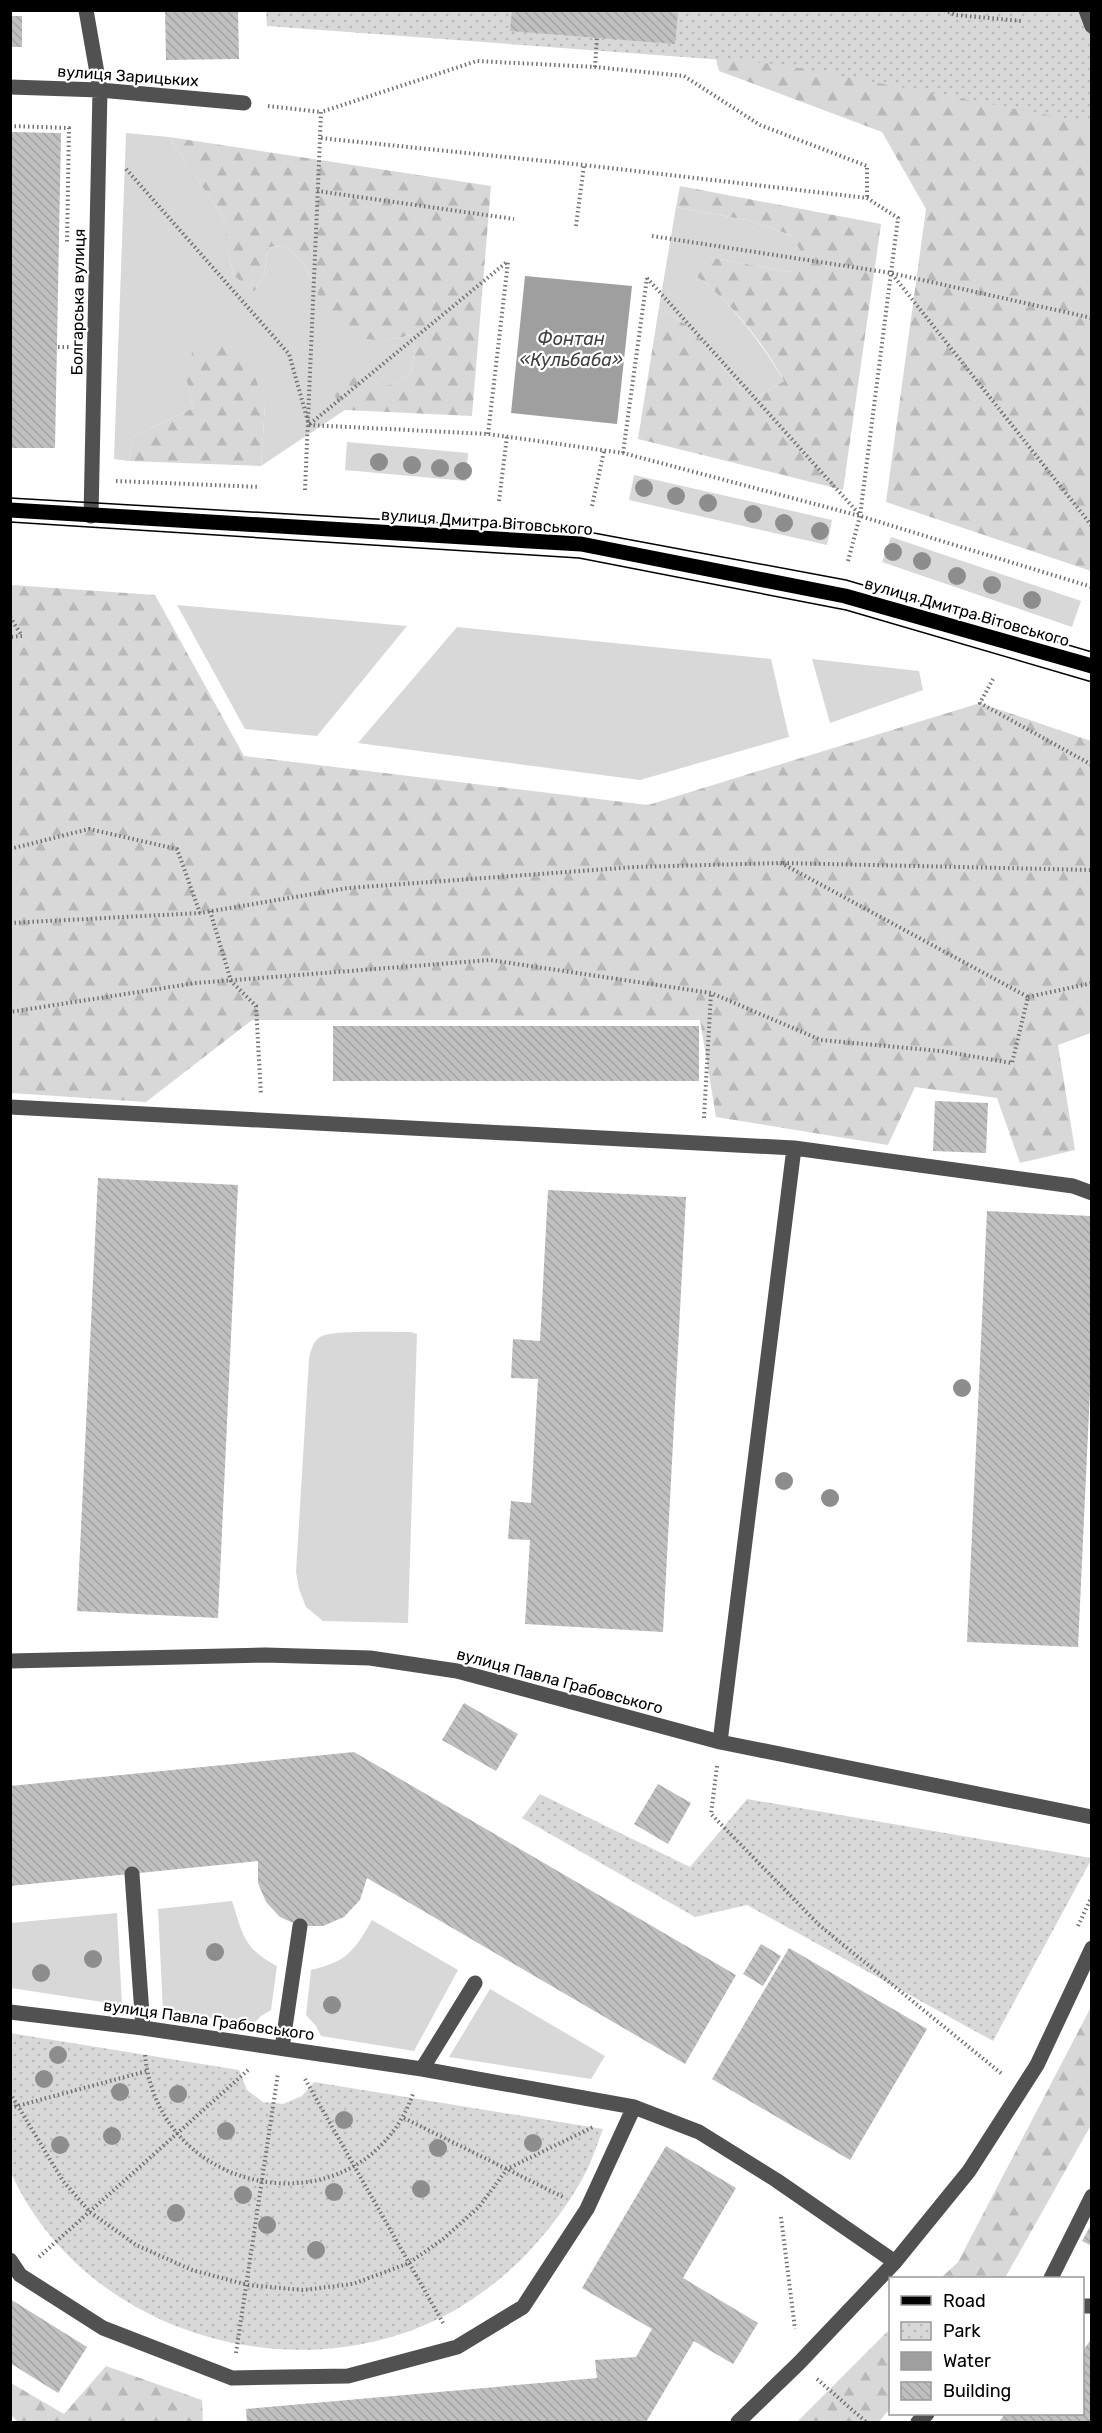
<svg xmlns="http://www.w3.org/2000/svg" width="1102" height="2433" font-family="Rubik,sans-serif">
<defs>
<pattern id="forest-firs" width="22" height="20" patternUnits="userSpaceOnUse" patternTransform="scale(1.5)"><rect width="22" height="20" fill="#d8d8d8"/><path d="M5 1l3.5 6h-7zM16 11l3.5 6h-7z" fill="#b8b8b8"/></pattern>
<pattern id="park-dots" width="8" height="8" patternUnits="userSpaceOnUse" patternTransform="scale(1.5)"><rect width="8" height="8" fill="#d8d8d8"/><path d="M2 2h.1M6 6h.1" fill="none" stroke="#b8b8b8" stroke-width="1.8" stroke-linecap="round"/></pattern>
<pattern id="building-back-hatch" width="6" height="6" patternUnits="userSpaceOnUse" patternTransform="scale(1.5)"><rect width="6" height="6" fill="#c0c0c0"/><path d="M-1 5l2 2M0 0l6 6M5-1l2 2" fill="none" stroke="#a3a3a3"/></pattern>
</defs>
<rect width="100%" height="100%" fill="#fff"/>
<path fill="#d8d8d8" d="M126 133 169 137 226 222V245L234 276 254 292 264 275 268 247 285 246 303 262 319 297 382 341 412 335 415 348 411 372 394 384 382 386 359 371 334 396 345 410 261 466 265 404 187 382 193 408 132 437 129 461 114 459Z
M676 207 746 220 791 235 809 263 789 272 709 257 695 275C732 303 760 341 784 381L759 396 738 386 693 329 659 307Z
M347 442 468 453 466 481 345 470Z
M634 475 832 520 827 545 629 500Z
M891 537 1081 601 1072 627 882 562Z
M177 605 407 626 317 736 245 729Z
M457 627 771 659 789 737 640 780 358 743Z
M812 659 919 671 923 690 830 723Z
M411 1332 417 1334 408 1623 323 1621 306 1607 299 1589 296 1572 309 1359C311 1350 313 1340 322 1336 335 1330 394 1332 411 1332Z
M232 1901C243 1935 244 1949 277 1966L271 2010 261 2016 252 2025 163 2011 158 1909Z
M117 1913 122 2005 11 1988V1923Z
M372 1920 458 1970 414 2051 321 2036 316 2026 306 2015 311 1970C348 1961 354 1951 372 1920Z
M490 1989 605 2056 591 2079 449 2057Z"/>
<path fill="url(#forest-firs)" d="M1091 11V571L886 502 926 209 882 132 719 71 712 43Z
M169 137 491 186 472 416 345 410 334 396 330 382 342 371H359L382 386 394 384 411 372 415 348 412 335 382 341 360 338 319 297 303 262 285 246 268 247 264 275 254 292 234 276 226 245V222Z
M680 186 881 224 843 490 638 439 659 307 693 329 738 386 759 396 784 381C762 340 731 303 695 275L694 262 709 257 789 272 808 263 791 235 746 220 676 207Z
M225 341 249 361 265 404 261 466 129 461 132 437 193 408 187 382 192 352Z
M11 585 155 595 244 756 648 805 980 703 1091 741V1033L1058 1045 1075 1150 1020 1163 997 1098 915 1087 888 1145 716 1117 700 1020H252L146 1102 11 1093Z
M1091 2007V2125L1005 2278H941L958 2262Z
M890 2329V2409L878 2422H797Z
M106 2366 202 2400 203 2422H18L11 2415V2383L64 2414Z"/>
<path fill="url(#park-dots)" d="M266 11H1091V123L777 64 267 26Z
M540 1794 690 1867 747 1799 1091 1858V1860L993 2041 747 1905 695 1917 522 1818Z
M10 2033 239 2070 247 2090 263 2102 283 2104 302 2096 314 2082 603 2129C596 2147 590 2167 580 2183 552 2231 513 2274 465 2304 312 2400 87 2340 11 2173Z"/>
<path fill="#9f9f9f" d="M525 276 632 286 617 424 511 413Z"/>
<path fill="url(#building-back-hatch)" d="M165 10H238L239 59 166 60Z
M512 10H647L678 13 675 44 510 31Z
M10 16H22V47H10Z
M10 132 61 133 55 448H10Z
M333 1026H699V1081H333Z
M935 1101 988 1103 986 1153 933 1151Z
M98 1178 238 1185 218 1618 77 1611Z
M548 1190 686 1197 663 1632 525 1624 530 1540 508 1539 511 1501 531 1503 538 1379 511 1378 513 1339 540 1341Z
M987 1211 1092 1216V1348L1078 1647 967 1642Z
M464 1703 518 1734 496 1771 442 1740Z
M354 1752 736 1975 685 2064 367 1878 360 1900 344 1917 323 1926H300L280 1917 266 1902 258 1883V1861L10 1886V1786Z
M658 1784 691 1803 668 1844 634 1824Z
M761 1944 781 1956 763 1986 743 1974Z
M789 1948 927 2029 850 2160 712 2079Z
M666 2146 736 2188 683 2278 758 2323 733 2364 694 2341 646 2422H247L246 2409 597 2378 595 2360 636 2357 652 2329 582 2288Z
M1092 2223V2246L1082 2241Z
M10 2299 87 2347 58 2393 10 2363Z
M1092 2338V2422H999L1005 2414H1038L1042 2416 1043 2414H1082V2352Z"/>
<g fill="none" stroke-linecap="round" stroke-linejoin="round">
<path stroke="#737373" stroke-width="4" stroke-dasharray="1.5 3" stroke-linecap="butt" d="M944 10 956 15 1022 21
M595 67 597 37
M268 106 321 112
M10 126 69 128 67 242
M126 169 289 354 309 425
M317 191 514 219
M576 226 584 165
M652 236 891 273 1092 318
M892 274 1092 526
M647 278 860 515
M58 347H69
M310 424 508 261
M309 425 488 434 623 453 860 516 1092 587
M488 434 508 262
M623 453 647 278
M116 481 260 487
M305 490 320 138
M499 501 507 436
M592 506 604 451
M848 561 860 516 898 218 867 198 584 165 320 138 321 112 477 61 595 67 684 76 760 125 867 166V198
M10 617 22 636 10 637
M993 679 980 703 1092 765
M10 849 89 829 177 849 200 913
M783 863 1092 870
M210 911 231 981 256 1006 261 1095
M10 923 200 913 348 888 635 867 781 863 1028 997 1012 1063 940 1051 821 1040 711 993 490 960 196 983 10 1012
M1028 997 1092 983
M704 1118 711 993
M717 1766 711 1814 819 1925 1002 2074
M1078 1926 1092 1896
M145 2055C159 2201 362 2234 413 2094
M305 2079 443 2323
M10 2093 63 2181 90 2212 136 2245 192 2270 248 2285 303 2290 353 2284 409 2263 443 2239 479 2207 507 2169 593 2127
M10 2108 147 2071
M404 2118 565 2198
M781 2217 795 2329
M39 2257 248 2070
M236 2353 278 2073
M817 2379 866 2422"/>
<path stroke="#515151" stroke-width="15" d="M86 10 100 90 91 516
M1086 10 1092 26
M10 87 100 90 244 103
M10 1107 794 1148 1073 1186 1092 1193
M10 1661 265 1655 370 1658 457 1671 720 1742 1092 1817
M720 1742 794 1148
M132 1874 143 2028
M10 2012 143 2028 422 2069 634 2107 699 2132 776 2180 895 2262
M282 2048 300 1926
M422 2069 475 1983
M10 2260 20 2275 103 2328 232 2378 348 2376 457 2347 523 2307 587 2209 634 2107
M1051 2278 1092 2196
M1082 2306H1092
M738 2422 799 2363 895 2262 969 2171 1037 2065 1092 1948
M918 2422 927 2414"/>
<path stroke="#000" stroke-width="15" d="M10 510 581 544 845 596 1092 666"/>
<path stroke="#000" stroke-width="1.5" d="M10 498 583 531 846 580 1092 652
M10 522 579 558 846 610 1092 682"/>
</g>
<g fill="#8d8d8d">
<circle cx="379" cy="462" r="9"/>
<circle cx="412" cy="465" r="9"/>
<circle cx="440" cy="468" r="9"/>
<circle cx="463" cy="471" r="9"/>
<circle cx="644" cy="488" r="9"/>
<circle cx="676" cy="496" r="9"/>
<circle cx="708" cy="503" r="9"/>
<circle cx="753" cy="514" r="9"/>
<circle cx="784" cy="523" r="9"/>
<circle cx="820" cy="531" r="9"/>
<circle cx="893" cy="552" r="9"/>
<circle cx="922" cy="561" r="9"/>
<circle cx="957" cy="576" r="9"/>
<circle cx="992" cy="585" r="9"/>
<circle cx="1032" cy="600" r="9"/>
<circle cx="962" cy="1388" r="9"/>
<circle cx="784" cy="1481" r="9"/>
<circle cx="830" cy="1498" r="9"/>
<circle cx="215" cy="1952" r="9"/>
<circle cx="93" cy="1959" r="9"/>
<circle cx="41" cy="1973" r="9"/>
<circle cx="332" cy="2005" r="9"/>
<circle cx="58" cy="2055" r="9"/>
<circle cx="44" cy="2079" r="9"/>
<circle cx="120" cy="2092" r="9"/>
<circle cx="178" cy="2094" r="9"/>
<circle cx="344" cy="2120" r="9"/>
<circle cx="226" cy="2131" r="9"/>
<circle cx="112" cy="2136" r="9"/>
<circle cx="533" cy="2143" r="9"/>
<circle cx="60" cy="2145" r="9"/>
<circle cx="438" cy="2148" r="9"/>
<circle cx="421" cy="2189" r="9"/>
<circle cx="334" cy="2192" r="9"/>
<circle cx="243" cy="2195" r="9"/>
<circle cx="176" cy="2213" r="9"/>
<circle cx="267" cy="2225" r="9"/>
<circle cx="316" cy="2250" r="9"/>
</g>
<g text-anchor="middle" dominant-baseline="central" stroke-width="4.5" stroke-linejoin="round" paint-order="stroke">
<g font-size="16" fill="#000" stroke="#fff">
<text transform="translate(128 76) rotate(4)">вулиця Зарицьких</text>
<text transform="translate(78 302) rotate(-89)">Болгарська вулиця</text>
<text transform="translate(487 522) rotate(4)">вулиця Дмитра Вітовського</text>
<text transform="translate(967 612) rotate(16)">вулиця Дмитра Вітовського</text>
<text transform="translate(560 1681) rotate(15)">вулиця Павла Грабовського</text>
<text transform="translate(209 2020) rotate(8)">вулиця Павла Грабовського</text>
</g>
<g font-size="18" font-style="italic" fill="#404040" stroke="#fff">
<text x="571" y="339">Фонтан<tspan x="571" dy="21">«Кульбаба»</tspan></text>
</g>
</g>
<rect width="1102" height="2433" fill="none" stroke="#000000" stroke-width="24"/>
<rect x="889" y="2277" width="195" height="138" fill="#ffffff" stroke="#999999" stroke-width="1.5"/>
<rect x="901" y="2296" width="30" height="9" fill="#000000" stroke="#999999" stroke-width="1.5"/>
<text x="943" y="2307" font-size="18" fill="#000000">Road</text>
<rect x="901" y="2322" width="30" height="18" fill="url(#park-dots)" stroke="#999999" stroke-width="1.5"/>
<text x="943" y="2337" font-size="18" fill="#000000">Park</text>
<rect x="901" y="2352" width="30" height="18" fill="#9f9f9f" stroke="#999999" stroke-width="1.5"/>
<text x="943" y="2367" font-size="18" fill="#000000">Water</text>
<rect x="901" y="2382" width="30" height="18" fill="url(#building-back-hatch)" stroke="#999999" stroke-width="1.5"/>
<text x="943" y="2397" font-size="18" fill="#000000">Building</text>
</svg>
